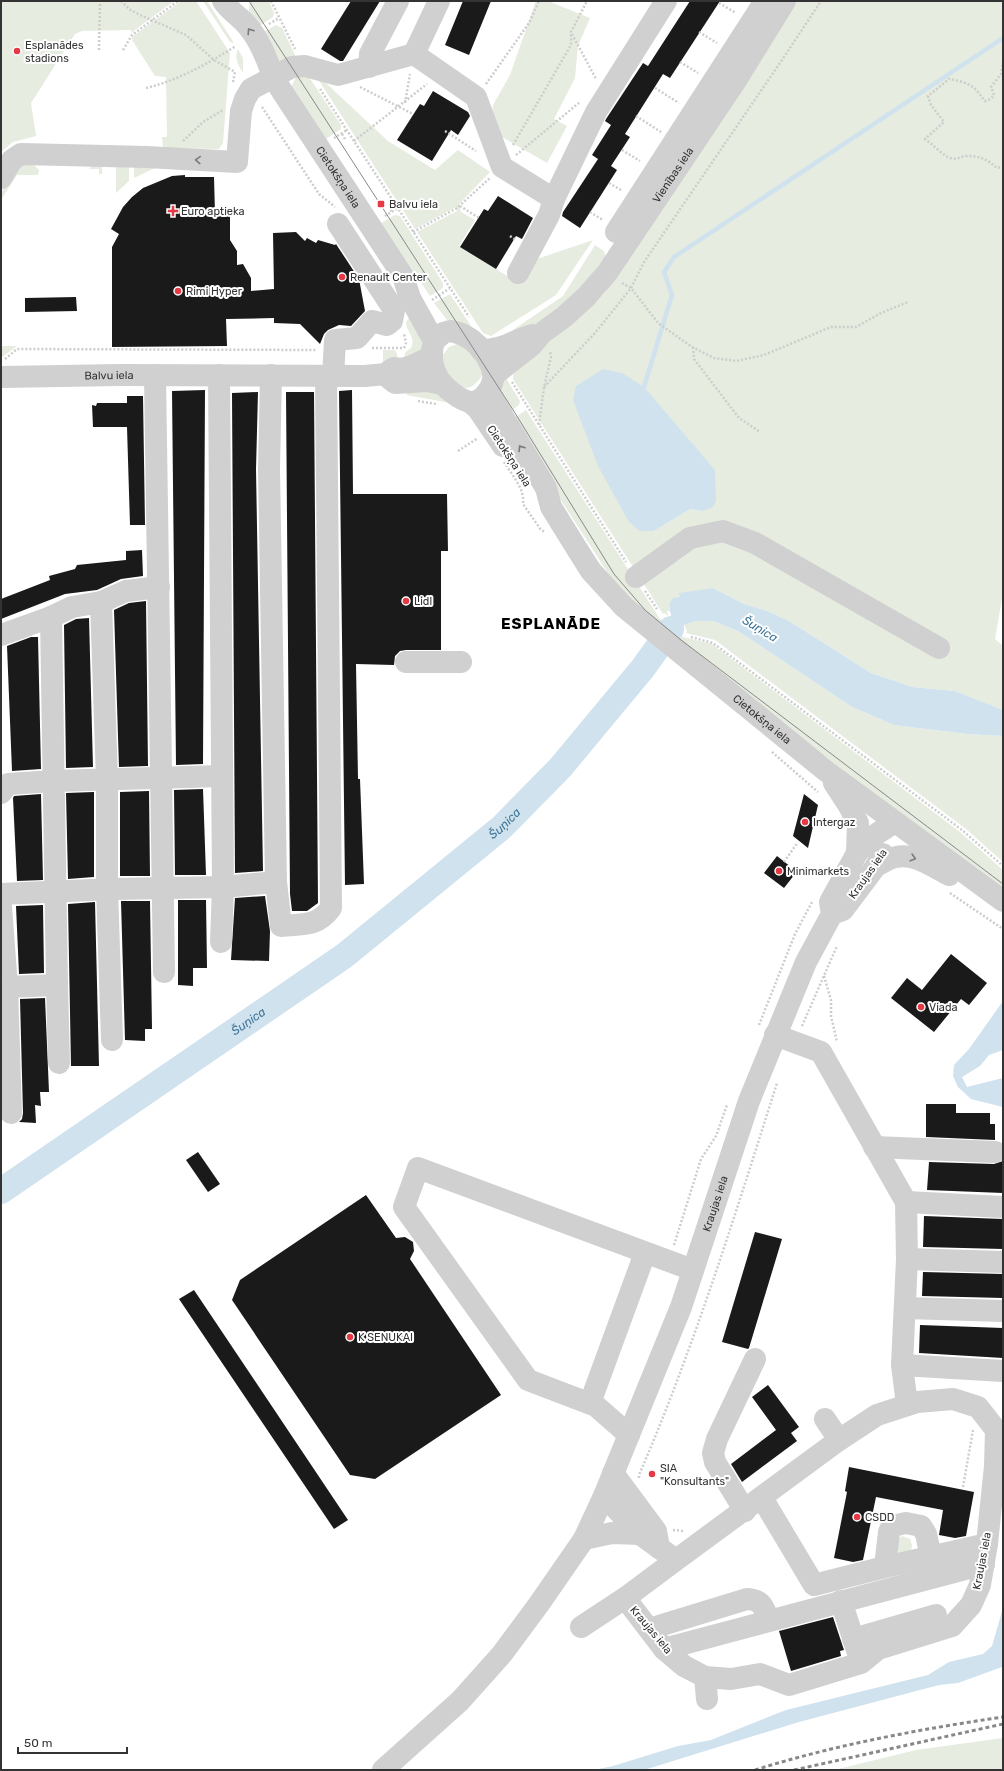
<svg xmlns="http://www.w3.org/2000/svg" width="1004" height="1771" font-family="Rubik,sans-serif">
<rect width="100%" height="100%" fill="#fff"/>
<path fill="#e6ecdf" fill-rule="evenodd" d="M1 1H174L131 33V30L82 31 75 34 31 103 36 136 13 142 1 152Z
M181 1H196L230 53 223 143 219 149 163 148 162 137H167L166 77 155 76 132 40V37Z
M203 1H207L234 43 230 42Z
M251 1H269L274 13 273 17 255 29C249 19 247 12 251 1Z
M536 1H548L590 18 578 46 575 78 554 119 567 126 547 163 497 134 492 117 493 105 510 75Z
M796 1H1003V593L995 639 1003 646V710L955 691 912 687 871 673 789 621 767 611 744 604 713 588 680 597 669 603 670 611H667L668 616 664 613 663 614 513 379V375L530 354 579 318 604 294 749 79ZM603 369 703 511 690 509 654 531Z
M276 25 282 28 297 59 283 63 276 61 259 35Z
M238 49 243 58V73C238 65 234 58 238 49Z
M312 70 388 141 435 170 458 150 490 172 459 204 461 212 475 220 459 246 512 279 531 261 593 240 556 295 491 336 483 333 417 232 457 211 456 207 415 229Z
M305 71 341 125V129L326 139 291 87 297 75Z
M129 164V181L116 193V166H102V174H99V169H89L92 165Z
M134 164 161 165 134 178Z
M19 165H34L39 170 38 175H17L1 200V193Z
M395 215 400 216 443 283V288L430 296 381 223Z
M595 245 604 251 606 257 567 304 517 336 513 330 563 296Z
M450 294 479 338 447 320 434 303Z
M415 315 424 331V350L405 362C404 355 404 352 411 348 416 337 407 333 406 323L408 319Z
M457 344 467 346C471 353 482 364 482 373 482 378 478 381 475 384 463 396 446 377 443 365 442 362 442 359 442 356L449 347Z
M1 346H17L1 358Z
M383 350H395L397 354 398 363 383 362Z
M504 375 520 401 519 405 507 414 495 395Z
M428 385 456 404 412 396 407 395 406 391Z
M526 410 660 619 683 637 712 644 960 832 1003 870V888L839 767 656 624 613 581 510 421Z
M696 621H713L738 631 852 707 894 725 967 734 1003 736V862L966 829 715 640 686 633 687 631 684 625Z
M902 1536 910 1539 912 1545 911 1551 898 1553 895 1542Z
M1003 1738V1770H834L916 1750Z"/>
<path fill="#cfe2ee" d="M603 369 622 373 644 387 715 470 716 501 713 507 703 511 690 509 654 531H640L629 522 598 466 573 400 576 386Z
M713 588 744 604 767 611 789 621 871 673 912 687 955 691 1003 710V736L967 734 894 725 852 707 738 631 713 621H696L684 625 656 662 644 654 671 616 669 604 673 598 680 597 679 593Z
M1003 1001V1050L989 1055 980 1066 962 1077 967 1087 1003 1078V1107L971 1099 958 1087 953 1076 954 1065 969 1049Z
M1003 1608 1002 1667 958 1683 939 1685 799 1722 644 1770H593L613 1766 678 1746 711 1740 786 1710 928 1675 949 1662 983 1654 992 1646Z"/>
<path fill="#fff" d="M668 616 684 628 661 658 646 647Z"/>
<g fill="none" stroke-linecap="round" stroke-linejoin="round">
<path stroke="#cfe2ee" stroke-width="4.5" d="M644 387 672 295 664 272 674 257 1003 38"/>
<path stroke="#cfe2ee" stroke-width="26" id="s1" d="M1 1191 344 956 502 827 560 768 643 668 671 629"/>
</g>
<path fill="#1a1a1a" d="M351 1H380L343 61H340L321 49Z
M463 1H491L469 55 445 45Z
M690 1H720L670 78 663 74 625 134 630 137 611 166 617 170 580 228 562 216 563 212 598 159 592 155 611 125 605 121 606 119 643 63 648 66Z
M433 91 468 112 470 116 458 135 451 130 432 161 397 140 420 104 424 106Z
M185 175V177H214L215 213 230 212V240L237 251V265L243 264 251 278V291L274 289 273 233 296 232 305 241 307 238 316 243 318 240 335 245 336 244 359 279 365 311 351 326 339 325 328 330 324 334 320 344 300 324 274 323V318L226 319 227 346 112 347V247L119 234 111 229 123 207 132 197 143 188 172 176Z
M498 196 533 218 522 239 516 236 496 269 460 247 484 209 488 211Z
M76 297 77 311 25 312V298Z
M205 390 203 764 176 765 172 391Z
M352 390 353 494H447L448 551H441V650H406L400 651 395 656 394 665 356 664 358 779H360L364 884 345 885 339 391Z
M258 392 256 469 263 871 235 873 232 393Z
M286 392H314L318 903 307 911H292L290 894Z
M127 396H143L145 525H130L127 427H93L92 405 96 406 97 403H127Z
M142 550 143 576 121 579 97 590 65 594 1 619V599L50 580 49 576 75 569 77 565 126 560V551Z
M146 601 148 766 119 767 114 610 129 603Z
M89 618 93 767 66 768 64 625 76 619Z
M31 637H38L41 769 12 771 7 646Z
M203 789 206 875H175L174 790Z
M149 791 150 876H120V792Z
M94 792V877L68 879 66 793Z
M41 794 43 880 17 881 13 798 14 796Z
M804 794 818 805 808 848 793 836Z
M777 856 791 867 789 869 795 874 784 888 764 873Z
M265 896 270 931 269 961 231 960 235 898Z
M178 900H206L207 968H193V986L178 985Z
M121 901H150L152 1029H145V1041L125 1040Z
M95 902 99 1066H71L68 904Z
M43 905 44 973 19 974 16 906Z
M951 954 987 983 969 1005 961 999 934 1032 891 998 907 978 922 990Z
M45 998 49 1092H40L41 1106 35 1105 36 1123 19 1122 22 1119 23 1113 20 999Z
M926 1104H956V1113H990V1124H995V1140L926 1137Z
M198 1152 220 1184 208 1192 186 1160Z
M1003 1161V1193L927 1190 929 1162 994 1164Z
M366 1195 396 1238 405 1237 413 1242 414 1251 410 1259 501 1395 375 1479 350 1475 232 1300 240 1280Z
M924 1216 1003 1219V1249L923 1247Z
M755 1232 782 1239 749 1348 748 1349 722 1342Z
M923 1272 1003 1274V1298L922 1296Z
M194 1290 348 1520 334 1529 179 1299Z
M920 1325 1003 1328V1358L919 1353Z
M768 1385 799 1427 791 1433 797 1441 742 1482 731 1464 776 1430 752 1397Z
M849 1467 974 1492 966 1536 955 1538 939 1535 943 1510 876 1497 863 1560 853 1562 834 1558 847 1492 845 1491Z
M833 1617 844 1650 840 1651 841 1656 791 1671 779 1631Z"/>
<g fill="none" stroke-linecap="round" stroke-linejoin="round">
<path stroke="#cdcdcd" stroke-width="2.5" stroke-dasharray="2 2" stroke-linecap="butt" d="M121 1 129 9 140 15 186 35 214 60 235 72 233 82
M271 1 295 49
M719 3 736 13
M269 24 279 18
M699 32 717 43
M572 34 596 79
M99 50 100 1
M123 50 132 35 178 1
M1003 61 1001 74 991 87 994 95 991 99 985 101C981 97 979 92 974 88 968 83 957 80 949 79L928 96 931 105 944 122 925 139C931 143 945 157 950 158 956 160 960 157 965 156 979 155 988 160 997 168L1003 167
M680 62 698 73
M486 84 529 23 539 1
M360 87 413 114
M146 88C179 80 207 64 236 46
M655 88 679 103
M320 89 469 317
M405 103 410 74
M262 107 319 194 335 207
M636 116 661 132
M445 131 476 151
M342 134 345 139
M334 138 347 130
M183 141 203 122 223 110
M354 141 427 84
M513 145 571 45V32L587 1
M622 150 640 161
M516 155 580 102
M609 183 621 190
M389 206 392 212
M460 206 479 218
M590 212 603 220
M385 216 398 208
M413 232 457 208 490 178
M510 236 516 240
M622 283 631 288 658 323 692 347 714 358 736 361 764 355 831 327H856L881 313 908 302
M432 300 450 288
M693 347 694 359 739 418 760 432
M372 348H404L406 343 404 334
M5 359 17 349 317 350
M512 382 626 562
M544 387 595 333 631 288 644 262 782 60 821 1
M418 401 436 404
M539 425 544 387 551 357 550 351
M458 451 478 438
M504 462C512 475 525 489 523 504L541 530 545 532
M645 591 657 609
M691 637 713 643 962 830 1003 866
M772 752 818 792
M784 862 798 842
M950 893 1003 929
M824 976 831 1000V1016L837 1042
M759 1025 795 934 812 902
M802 1026 837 946
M674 1245 701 1159 716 1136 727 1105
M639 1478V1475C694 1348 735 1215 777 1083
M963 1487 973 1430
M673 1530 684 1531"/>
<g stroke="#d0d0d0" stroke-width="22">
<path id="s2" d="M223 1C229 10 237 15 245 23 259 38 267 59 274 79L403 276 410 298 434 341"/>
<path d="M414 54 439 1"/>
<path d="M369 67 370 54 398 1"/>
<path d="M1 178 12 160 21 154 147 157 237 162 241 111 245 99 251 89 292 67 305 66 338 75 414 54 476 97 502 167 554 199"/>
<path d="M616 232 765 1"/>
<path d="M518 273 549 215 554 199 596 112 666 1"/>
<path d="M450 331C465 333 477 343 485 354 488 360 493 367 493 374 495 385 483 403 470 402 465 401 458 397 454 394 435 381 428 362 434 341L443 333Z"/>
<path d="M481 350C504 350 513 340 533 335"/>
<path d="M155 375 164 972"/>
<path d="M219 375 223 887 221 942"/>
<path d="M271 375 269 469 276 882 281 926C303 924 317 927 331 908L326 377"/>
<path d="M385 375 395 383 427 381 442 384"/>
<path id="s3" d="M494 375 532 345 542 333 564 317 586 297 607 273 735 82 785 1"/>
<path id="s4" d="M1 377 120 375 365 376 385 374 394 368 401 369 412 366 431 357"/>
<path d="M333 377 335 340 357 338 372 321 387 325 392 321 394 310 338 224"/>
<path id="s5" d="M488 392 546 488 551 507 577 549 591 571 624 607 826 771 1003 901"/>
<path d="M470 402 478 409 503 446"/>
<path d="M636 577 690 538 723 531 755 543 939 648"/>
<path d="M101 602 107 780V889L112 1040"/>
<path d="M1 635 51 617 72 607 101 602 126 591 159 587"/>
<path d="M406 662H461"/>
<path d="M834 783 849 806 858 823 857 853"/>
<path d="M1 793 8 784 53 781 221 776"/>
<path d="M876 866C882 863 890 858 896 857 915 853 933 867 949 875"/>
<path d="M1 894 113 889 223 887 276 882"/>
<path d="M1 906 7 987 11 1113"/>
<path d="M832 914 843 910 876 866 883 854"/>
<path d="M57 985 59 1063"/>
<path d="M7 987 57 985 51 617"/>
<path d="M775 1035 821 1052 906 1202 907 1259 902 1365 907 1405"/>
<path d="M874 1147 995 1152"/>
<path d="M906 1202 1003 1207"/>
<path d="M907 1259 1003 1262"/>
<path d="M905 1308 1003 1311"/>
<path d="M902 1365 1003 1371"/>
<path d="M590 1403 645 1253"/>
<path d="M825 1419 839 1440"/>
<path d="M629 1435 596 1406 528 1380 404 1207 418 1168 693 1270"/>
<path d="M613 1473 656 1531 659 1548"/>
<path d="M604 1496 640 1534 676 1560 839 1440 877 1415 917 1402 953 1399 978 1407 996 1430 995 1466 987 1544 980 1585 971 1605 952 1626 878 1649 861 1663 789 1685 760 1674 731 1679 705 1677 684 1666 664 1649 625 1598 676 1560"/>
<path d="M762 1498 814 1585 885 1567 987 1544"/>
<path d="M745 1511 715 1462 713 1453 717 1439 755 1359"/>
<path d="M584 1539 612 1533 640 1534"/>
<path d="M885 1567 889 1532 892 1526 906 1523 921 1526 926 1534 931 1557"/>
<path d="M841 1601 858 1653"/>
<path d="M581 1627 625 1598"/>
<path d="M649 1629 747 1599C763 1600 763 1607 769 1620"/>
<path d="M853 1639 936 1615"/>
<path d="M664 1649 984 1564"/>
<path d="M705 1677 707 1699"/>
<path id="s6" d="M383 1770 460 1701 502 1654 539 1604 584 1539 604 1496 681 1307 749 1101 806 962 832 914 830 902 857 853 875 835 895 822"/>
</g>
<path stroke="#888" stroke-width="1" d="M249 1 515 413 614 574 645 610 681 640 1003 884"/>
<path stroke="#888" stroke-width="3" stroke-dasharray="4 3" stroke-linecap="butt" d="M755 1770C834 1745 921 1729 1003 1717
M794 1770 1003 1724"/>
</g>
<defs><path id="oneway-chevron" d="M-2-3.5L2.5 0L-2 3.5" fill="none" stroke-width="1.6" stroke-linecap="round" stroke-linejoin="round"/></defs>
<g stroke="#7a7a7a">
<use href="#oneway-chevron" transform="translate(250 31) rotate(-123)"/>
<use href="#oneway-chevron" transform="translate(198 160) rotate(-177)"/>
<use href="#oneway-chevron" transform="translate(521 448) rotate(-122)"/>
<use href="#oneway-chevron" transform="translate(913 858) rotate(16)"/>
</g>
<g fill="#e63946" stroke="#fff" stroke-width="1.5">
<circle cx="17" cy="51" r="4"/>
<rect x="377" y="200" width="8" height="8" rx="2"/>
<path d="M171 205h4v4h4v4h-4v4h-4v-4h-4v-4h4z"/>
<circle cx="342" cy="277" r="4"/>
<circle cx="178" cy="291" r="4"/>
<circle cx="406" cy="601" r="4"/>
<circle cx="805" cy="822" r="4"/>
<circle cx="779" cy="871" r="4"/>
<circle cx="921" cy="1007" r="4"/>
<circle cx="350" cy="1337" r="4"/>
<circle cx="652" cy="1474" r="4"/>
<circle cx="857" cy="1517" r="4"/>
</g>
<g text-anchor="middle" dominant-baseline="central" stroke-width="4" stroke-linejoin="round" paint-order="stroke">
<g font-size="11" fill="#333" stroke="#fff" text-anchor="start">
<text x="25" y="45">Esplanādes<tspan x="25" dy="13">stadions</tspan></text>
<text x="389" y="204">Balvu iela</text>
<text x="181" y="211">Euro aptieka</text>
<text x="350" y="277">Renault Center</text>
<text x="186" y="291">Rimi Hyper</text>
<text x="414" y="601">Lidl</text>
<text x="813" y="822">Intergaz</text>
<text x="787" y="871">Minimarkets</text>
<text x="929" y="1007">Viada</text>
<text x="358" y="1337">K SENUKAI</text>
<text x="660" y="1468">SIA<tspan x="660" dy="13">"Konsultants"</tspan></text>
<text x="865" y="1517">CSDD</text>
</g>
<g font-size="11" fill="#333" stroke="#fff">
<text stroke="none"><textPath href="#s3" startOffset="271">Vienības iela</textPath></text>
<text stroke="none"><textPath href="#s2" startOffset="212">Cietokšņa iela</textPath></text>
<text stroke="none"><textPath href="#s4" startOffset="108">Balvu iela</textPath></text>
<text transform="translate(509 456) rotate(57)">Cietokšņa iela</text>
<text stroke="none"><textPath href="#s5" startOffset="434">Cietokšņa iela</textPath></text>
<text transform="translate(868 874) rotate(-55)">Kraujas iela</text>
<text stroke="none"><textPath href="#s6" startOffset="668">Kraujas iela</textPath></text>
<text transform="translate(982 1561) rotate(-79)">Kraujas iela</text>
<text transform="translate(651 1630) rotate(50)">Kraujas iela</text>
</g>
<g font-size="12" font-style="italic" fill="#3f7597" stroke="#fff">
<text transform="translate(760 629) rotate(31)">Šuņica</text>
<text stroke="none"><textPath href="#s1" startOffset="624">Šuņica</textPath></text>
<text stroke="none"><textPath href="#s1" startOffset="300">Šuņica</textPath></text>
</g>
<g font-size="15" font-weight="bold" letter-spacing="1" fill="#000" stroke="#fff">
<text x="551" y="624">ESPLANĀDE</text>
</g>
</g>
<rect width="1004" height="1771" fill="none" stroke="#333333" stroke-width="4"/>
<path d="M18 1747v6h109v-6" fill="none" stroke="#333333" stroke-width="2"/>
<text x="24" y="1747" font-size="12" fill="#333333" stroke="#ffffff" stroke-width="3" paint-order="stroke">50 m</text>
</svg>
